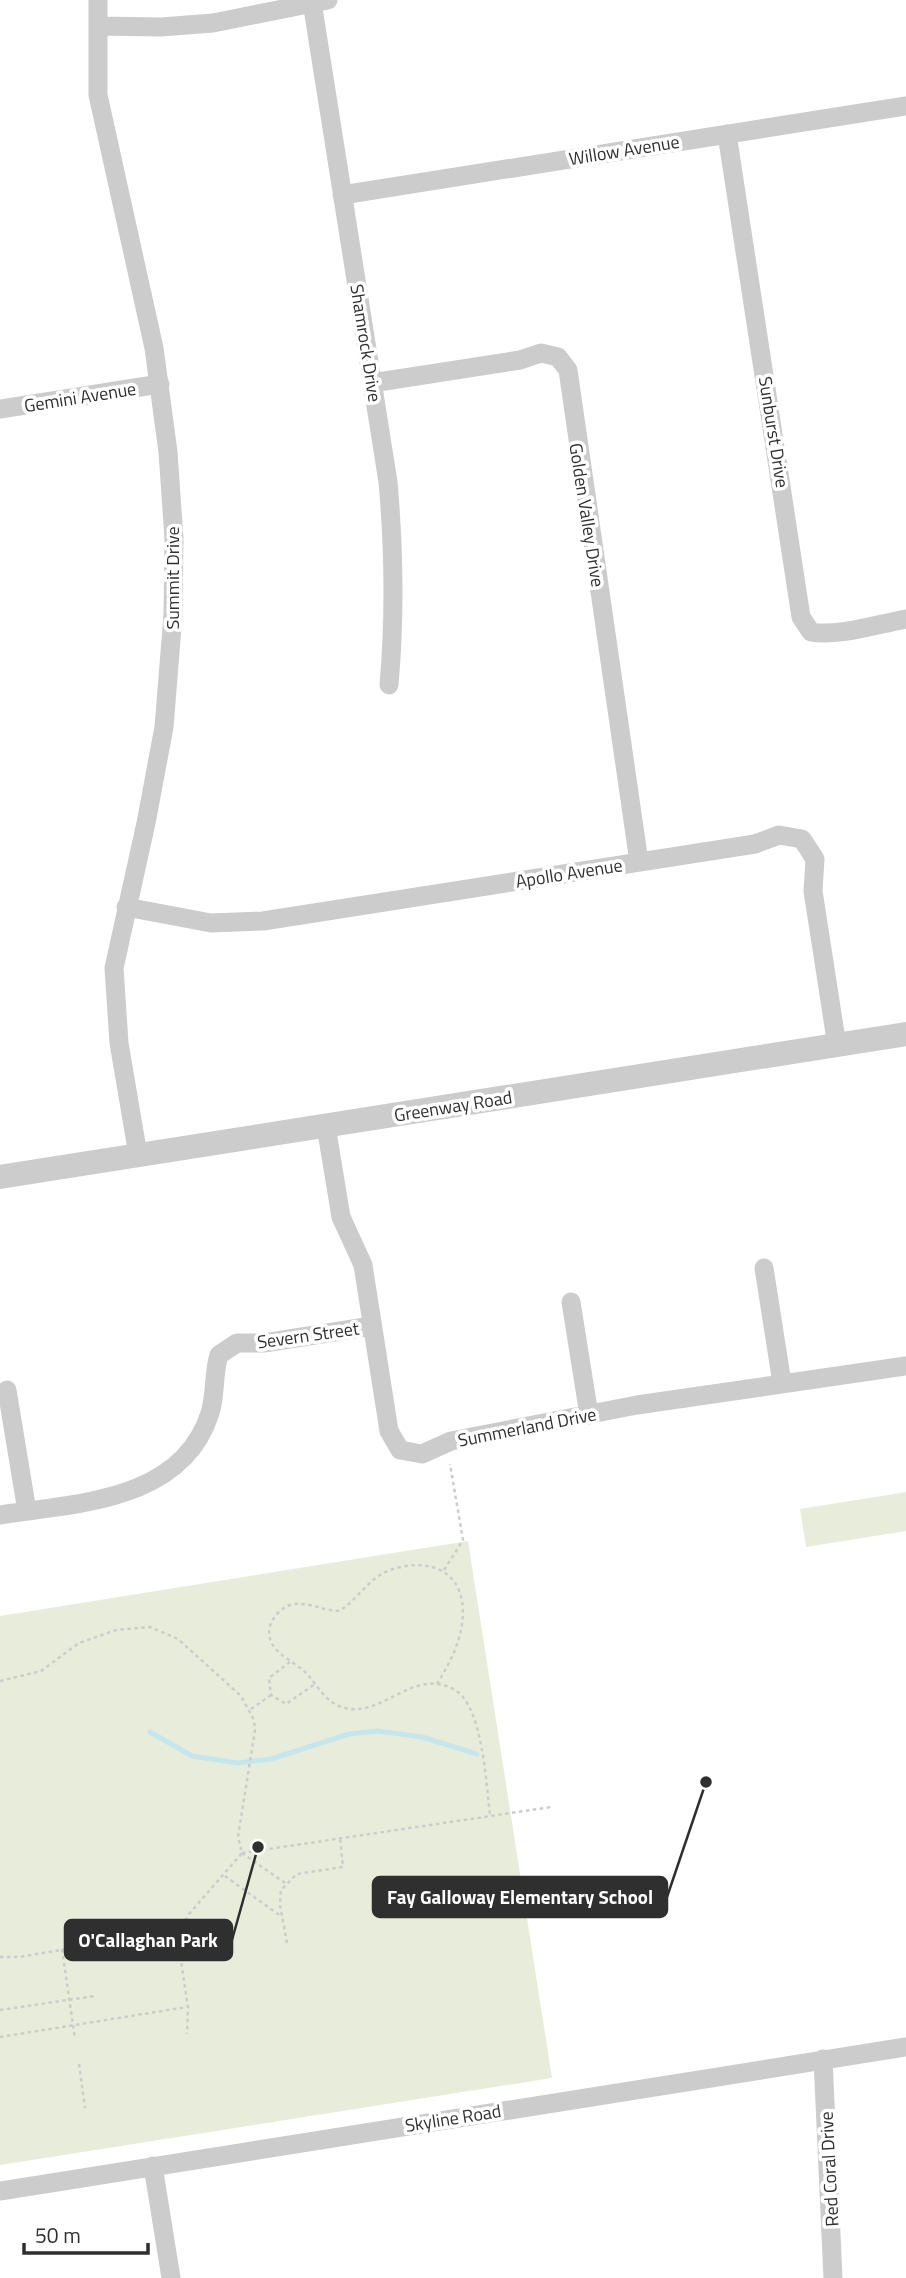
<svg xmlns="http://www.w3.org/2000/svg" width="906" height="2278" font-family="'Titillium Web',sans-serif">
<rect width="100%" height="100%" fill="#fff"/>
<path fill="#e8eddb" d="M906 1492V1531L806 1547 800 1509Z
M468 1541 552 2078 0 2165V1616Z"/>
<g fill="none" stroke-linecap="round" stroke-linejoin="round">
<path stroke="#c6e6ee" stroke-width="5" d="M150 1732 192 1756 238 1763 271 1759 349 1734 377 1731 422 1737 477 1754"/>
<path stroke="#ccc" stroke-width="2.5" stroke-dasharray="3.5 3.5" stroke-linecap="butt" d="M444 1570 463 1540 450 1464
M290 1662 269 1678 271 1695 286 1704 315 1684
M0 1681 41 1671 79 1643 116 1630 150 1627 178 1639 241 1696 254 1720 255 1730 238 1837 242 1853 189 1914 177 1935 188 2007 187 2034
M437 1684C448 1666 459 1646 462 1624 469 1575 434 1555 390 1570 368 1578 358 1600 339 1611 322 1611 304 1599 287 1606 280 1610 272 1618 270 1626 264 1651 292 1659 306 1673 317 1684 323 1699 339 1706 380 1723 412 1665 455 1690 483 1707 486 1784 490 1815
M251 1709 271 1695
M242 1853 551 1807
M242 1853 285 1883
M225 1876 282 1917
M287 1943 280 1905 281 1890 297 1874 343 1867 340 1838
M62 1949 75 2039
M0 1957H19L179 1930
M0 2010 95 1996
M0 2037 187 2007
M79 2064 85 2108"/>
<path stroke="#ccc" stroke-width="19" d="M98 0V95L154 348 168 452 174 539 173 615 164 727 146 823 114 968 119 1043 138 1155
M312 2 388 482C394 550 395 617 389 685
M99 26 161 27 213 23 328 0
M727 134 801 617 811 632C838 637 878 624 906 619
M342 195 906 106
M372 383 520 360 541 353 558 357 568 370 639 862
M0 409 160 384
M126 907 211 923 263 921 755 844 779 835 802 839 815 859 813 891 837 1046
M326 1126 341 1217 363 1265 389 1431 400 1450 422 1454 451 1441 637 1405 906 1366
M764 1268 782 1383
M571 1302 589 1415
M7 1390 27 1511
M0 1515C76 1503 182 1502 210 1413 216 1394 213 1374 219 1355L237 1343H264L372 1326
M823 2059 833 2278
M153 2166 171 2278
M0 2191 906 2047"/>
<path stroke="#ccc" stroke-width="24" d="M0 1177 906 1034"/>
</g>
<g text-anchor="middle" dominant-baseline="central" stroke-width="7" stroke-linejoin="round" paint-order="stroke">
<g font-size="18" fill="#2f2f2f" stroke="#fff">
<text transform="translate(624 150) rotate(-9)">Willow Avenue</text>
<text transform="translate(366 343) rotate(81)">Shamrock Drive</text>
<text transform="translate(80 397) rotate(-9)">Gemini Avenue</text>
<text transform="translate(774 432) rotate(81)">Sunburst Drive</text>
<text transform="translate(587 515) rotate(81)">Golden Valley Drive</text>
<text transform="translate(172 578) rotate(-90)">Summit Drive</text>
<text transform="translate(569 873) rotate(-9)">Apollo Avenue</text>
<text transform="translate(453 1106) rotate(-9)">Greenway Road</text>
<text transform="translate(308 1335) rotate(-8)">Severn Street</text>
<text transform="translate(527 1427) rotate(-11)">Summerland Drive</text>
<text transform="translate(453 2118) rotate(-9)">Skyline Road</text>
<text transform="translate(829 2169) rotate(-93)">Red Coral Drive</text>
</g>
</g>
<path fill="none" stroke="#2f2f2f" stroke-width="2.5" d="M706 1782L667 1897M258 1847L232 1940"/>
<g fill="#2f2f2f" stroke="#fff" stroke-width="2.5">
<circle cx="706" cy="1782" r="7"/>
<circle cx="258" cy="1847" r="7"/>
</g>
<g fill="#2f2f2f" stroke="#2f2f2f" stroke-width="2.5">
<rect x="373" y="1877" width="294" height="40" rx="7"/>
<rect x="65" y="1920" width="167" height="40" rx="7"/>
</g>
<g font-size="19" text-anchor="middle" font-weight="bold" fill="#fff">
<text x="520" y="1904">Fay Galloway Elementary School</text>
<text x="148" y="1947">O'Callaghan Park</text>
</g>
<path d="M24 2243v10h124v-10" fill="none" stroke="#2f2f2f" stroke-width="3.5"/>
<text x="35" y="2243" font-size="21" fill="#2f2f2f" stroke="#ffffff" stroke-width="5" paint-order="stroke">50 m</text>
</svg>
